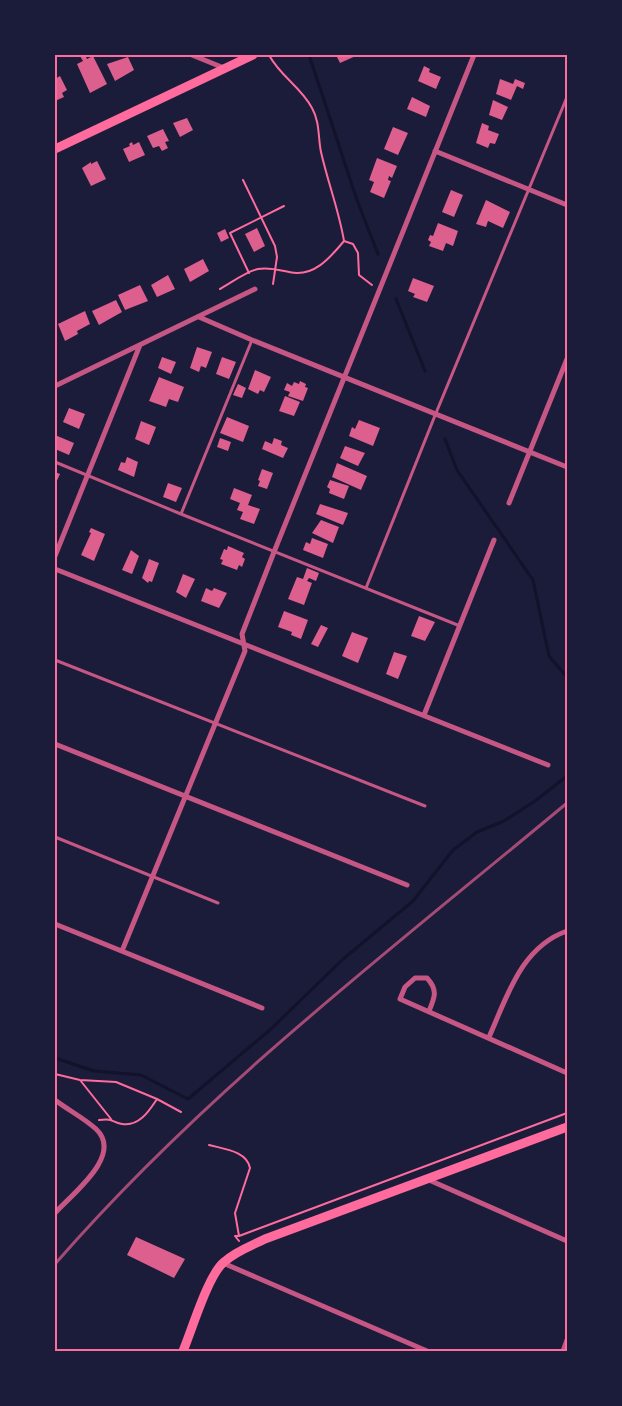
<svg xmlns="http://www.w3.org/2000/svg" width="622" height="1406" font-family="'Public Sans',sans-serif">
<rect width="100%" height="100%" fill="#1b1b3a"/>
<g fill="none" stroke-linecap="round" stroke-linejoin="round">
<path stroke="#12122b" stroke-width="3" d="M309 55 357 200 378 254
M396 299 425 371
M445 439 457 470 533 580 549 656 567 677
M55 1058 94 1071 141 1075 188 1099 271 1029 342 960 413 901 453 850 477 832 504 821 535 801 567 776"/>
</g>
<path fill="#dd5f8e" d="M85 55 87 59 93 56 107 84 90 93 77 64 83 61 80 56Z
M336 55H358L340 63Z
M128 57 134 70 115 81 107 64Z
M424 66 430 69 429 72 441 77 436 89 418 81Z
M60 76 67 90 62 93 64 97 55 101V79Z
M500 79 513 84 515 79 525 83 523 89 517 86 511 100 496 94Z
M412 97 430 106 426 117 407 109Z
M493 100 508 107 502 120 489 115Z
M187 118 193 130 180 137 173 123Z
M482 123 489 126 488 130 499 134 495 144 490 143 488 148 476 143Z
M393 127 408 133 398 155 384 149Z
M163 129 169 141 165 142 168 148 162 151 159 146 153 148 147 136Z
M132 142 133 145 139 142 145 155 129 162 123 149 130 146 129 144Z
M377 158 397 166 392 178 389 176 388 180 391 181 384 198 370 192 374 182 369 180Z
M97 161 106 179 91 186 82 168 91 162V164Z
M451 190 463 195 454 217 442 212Z
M486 200 510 212 503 228 488 221 486 227 476 224Z
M438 223 458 231 453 246 446 243 443 251 429 246 431 242 428 240 430 235 433 236Z
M257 228 265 246 254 252 245 234Z
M225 229 229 238 221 242 217 233Z
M203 259 209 271 190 282 184 269Z
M168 275 175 289 157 297 151 285Z
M413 278 434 286 427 302 413 297 415 294 408 291Z
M140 285 148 301 125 310 118 295Z
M116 300 122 312 99 325 92 311Z
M85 311 90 324 77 331 78 334 65 341 58 324Z
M197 347 212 352 206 368 201 366 199 372 190 368Z
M162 357 176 362 171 374 158 368Z
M222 357 236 362 229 379 216 374Z
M255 370 271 377 264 392 260 390 258 394 248 389Z
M159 377 184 387 178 402 169 399 166 407 149 401Z
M300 381 306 384 305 387 308 388 303 401 288 396 290 392 284 390 287 383 292 386 294 382 299 384Z
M238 384 246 388 242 398 233 395Z
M285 396 300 402 294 416 279 411Z
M69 408 85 414 79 429 63 422Z
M227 417 249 426 243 442 220 433Z
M359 420 380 428 373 446 349 436 352 427 355 429Z
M141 421 156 427 149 445 135 439Z
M55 435 74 443 69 455 55 449Z
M220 438 231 442 228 451 217 447Z
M274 438 282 441 281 445 288 448 283 458 262 449 265 441 272 444Z
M345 446 365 453 358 466 340 458Z
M127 457 138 462 134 477 118 470 121 462 125 463Z
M337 463 367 476 361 490 332 477Z
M262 469 273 473 267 489 258 486 260 481 258 480Z
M55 472 60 474 55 485Z
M330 480 349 486 344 499 329 493 330 489 327 487Z
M168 483 182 488 176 502 163 497Z
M234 488 252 495 248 505 260 509 254 524 240 519 243 512 237 510 240 503 230 499Z
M320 504 348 513 343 525 316 514Z
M321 520 339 527 333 543 312 533Z
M91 528 105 534 94 561 81 555 91 533 89 532Z
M312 538 328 544 323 558 303 550 306 542 310 544Z
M228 546 244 553 242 557 245 559 242 567 239 565 237 570 221 564 223 560 220 559 224 549 227 550Z
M131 550 139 556 132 574 122 570Z
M149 559 159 563 152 582 149 581 148 583 142 578Z
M307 568 319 573 316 581 309 578 307 581 312 583 304 605 288 599 297 577 303 579Z
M183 574 195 579 186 598 176 592Z
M206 588 212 591 214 588 227 593 219 608 201 601Z
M284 611 308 620 301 639 291 635 292 632 278 627Z
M419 616 435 622 425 641 411 636Z
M321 625 328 628 318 647 311 644Z
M352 632 368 638 358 663 342 656Z
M394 652 407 656 398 679 386 674Z
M136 1237 185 1259 174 1278 127 1255Z"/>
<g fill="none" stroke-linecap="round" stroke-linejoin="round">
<path stroke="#ff6b9d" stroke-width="2" d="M269 55C280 76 301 87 312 108 320 122 318 138 321 152 328 183 339 211 344 241L353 244 358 253 359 275 372 285
M243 180 275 246 277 257 273 284
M249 273 230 233 284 206
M220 289C231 283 245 272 258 269 269 267 279 270 289 272 313 278 330 258 344 241
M55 1074 80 1080 116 1082 157 1099
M80 1080 111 1119
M99 1120C114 1118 111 1122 122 1124 139 1127 149 1111 157 1099L181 1112
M209 1145C224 1149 247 1151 250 1168L235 1213 239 1236H235L239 1241
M239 1236 567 1113"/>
<path stroke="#c65784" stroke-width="3" d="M55 462 181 514 252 340
M181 514 460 626
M366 588 436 413 567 97
M55 660 425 806
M55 837 218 903"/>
<path stroke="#c65784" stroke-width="5" d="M192 55 224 68
M435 151 567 205
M199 317 252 340 567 467
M55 386 255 289
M509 503 567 359
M55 556 140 345
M55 569 548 765
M424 715 494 540
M55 744 407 885
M55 924 262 1008
M122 951 245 651 242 634 274 552 474 55
M429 1011C435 997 438 990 427 978H415L405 987 400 999 567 1073
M489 1037C507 997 521 947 567 931
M55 1100C68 1110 84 1118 96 1129 124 1155 72 1194 55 1213
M429 1180 567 1241
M223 1263 427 1351
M563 1351 567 1340"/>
<path stroke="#ff6b9d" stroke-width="9" d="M55 149 253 55
M183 1351C192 1330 208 1275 224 1262 236 1251 251 1246 265 1239L567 1127"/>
<path stroke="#a44b75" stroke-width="3" d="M55 1264C206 1090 391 950 567 803"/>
</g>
<rect width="622" height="1406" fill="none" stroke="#1b1b3a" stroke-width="112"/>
<rect x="56" y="56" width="510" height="1294" fill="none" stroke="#ff6b9d" stroke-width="2"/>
</svg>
